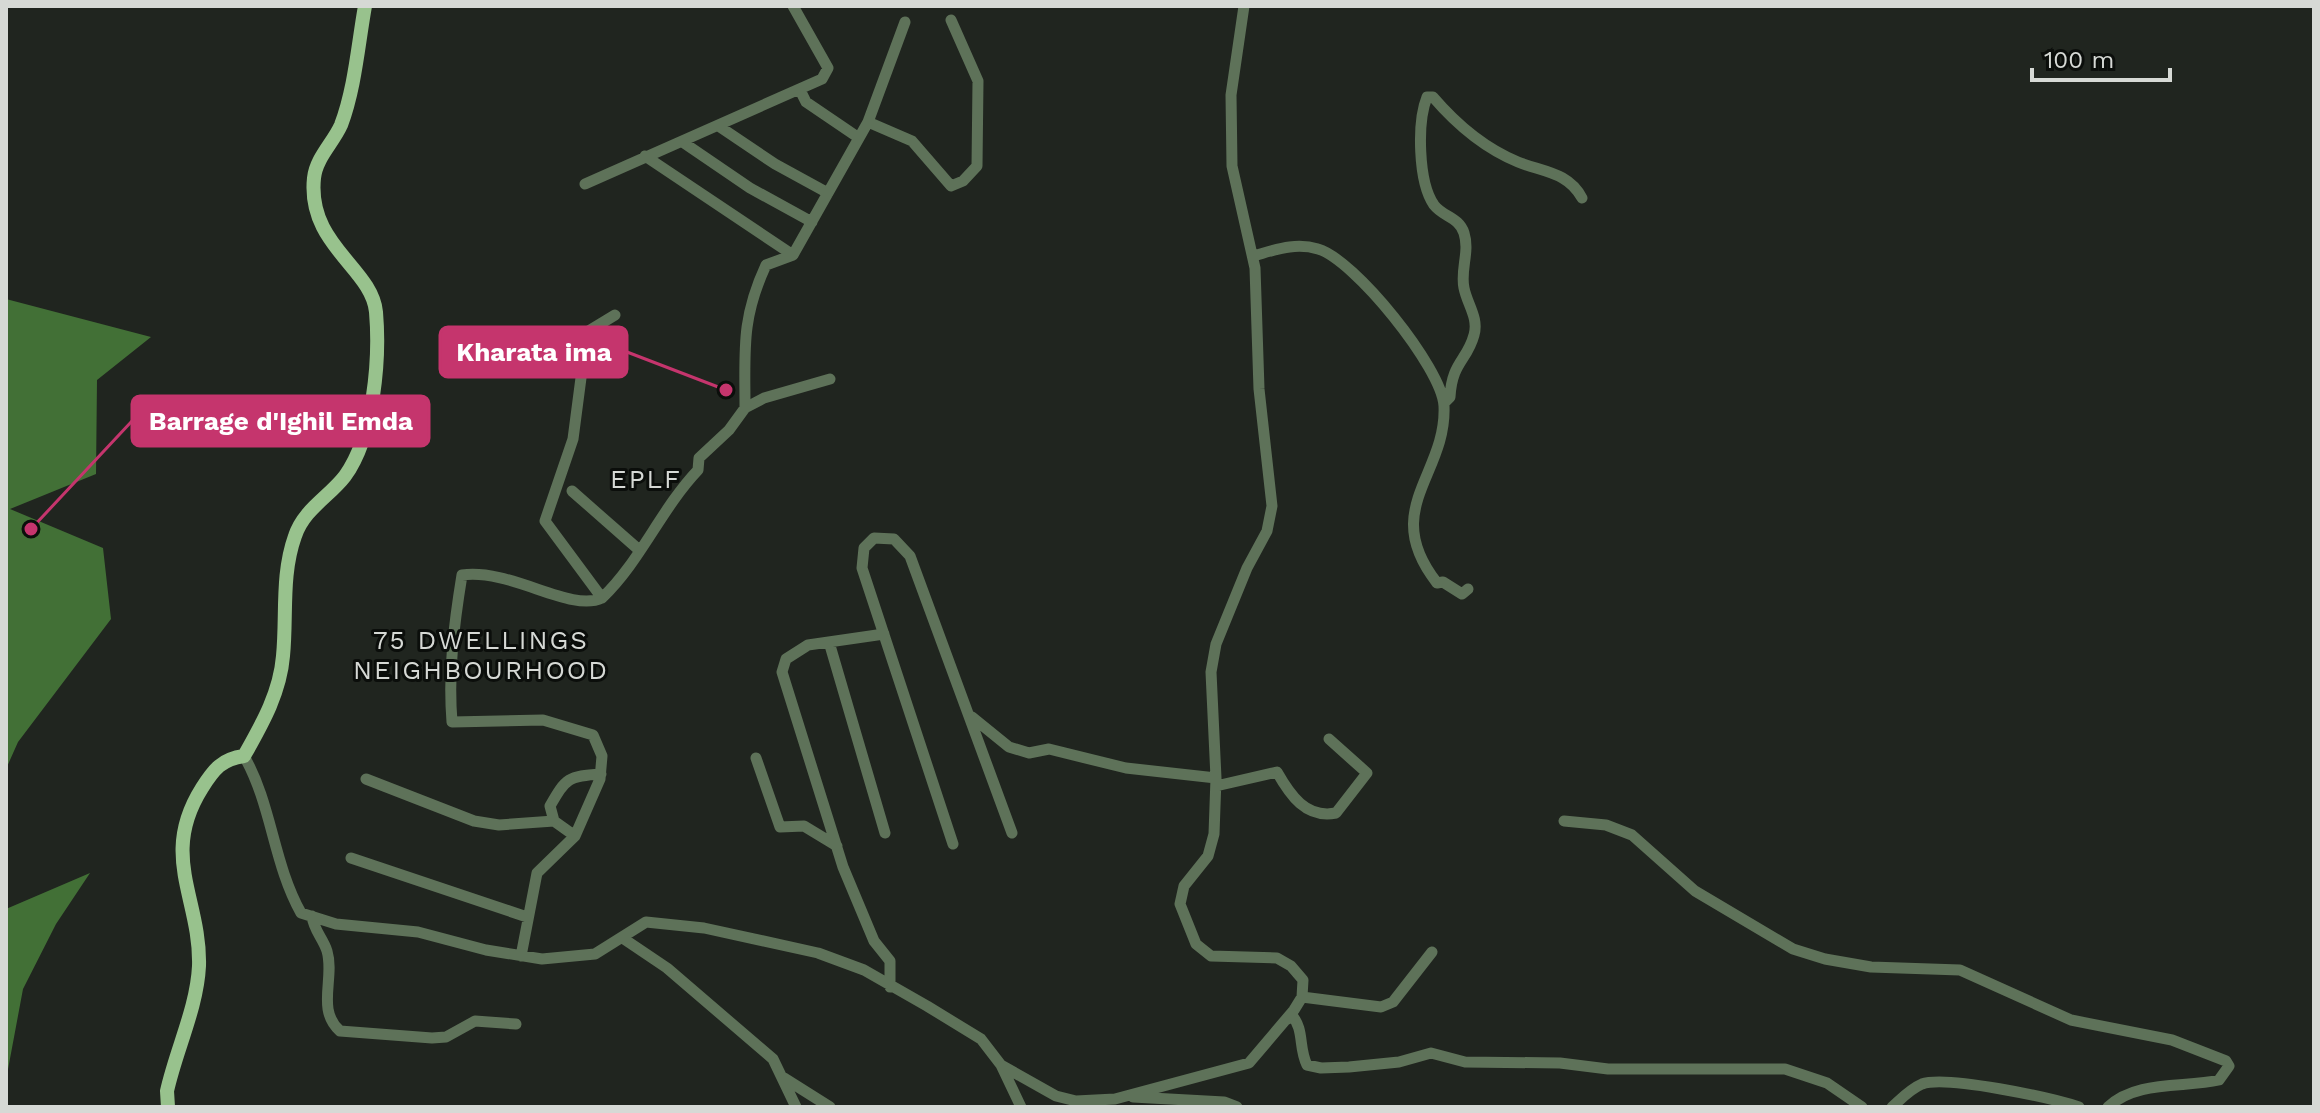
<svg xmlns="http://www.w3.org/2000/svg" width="2320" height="1113" font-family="'Work Sans',sans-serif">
<rect width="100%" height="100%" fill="#20251f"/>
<path fill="#427036" d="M6 299 151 337 97 380 96 474 10 509 103 548 111 619 18 742 6 769Z
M90 873 56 924 23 989 6 1080V909Z"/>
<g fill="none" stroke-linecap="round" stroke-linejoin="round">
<path stroke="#5e7259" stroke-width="11" d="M800 90 806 102 859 138
M868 122 912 141 951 186 963 181 977 166 978 81 951 20
M720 127 775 164 828 193
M684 143 750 188 812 222
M645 156 793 255 868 122 905 22
M585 184 822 79 828 68 793 6
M1253 256C1275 250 1295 242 1318 249 1354 259 1442 368 1444 406 1447 475 1379 509 1437 583L1443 582 1462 594 1468 589
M1444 403 1450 397C1452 362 1467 361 1474 335 1479 318 1467 304 1464 288 1460 270 1470 252 1464 233 1459 217 1443 217 1434 205 1418 182 1417 122 1427 97H1433C1457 125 1484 148 1518 162 1543 172 1568 172 1582 198
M745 408C745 350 741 319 766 265L793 255
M572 491 638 549
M602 598C640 562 661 509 698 470L699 458 729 430 745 408 764 398 830 379
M884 634 808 645 786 659 782 672 843 867 874 941 890 961V987
M829 642 885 833
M972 717 1009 747 1029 753 1049 749 1126 768 1216 778
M244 756C272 805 273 863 301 913L336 924 418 932 486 950 542 959 595 954 646 922 704 928 818 953 864 970 927 1006 981 1039 1001 1065 1056 1096 1076 1101 1115 1099 1249 1063 1294 1010 1302 997 1303 980 1291 966 1277 958 1211 956 1196 944 1180 904 1184 886 1208 856 1214 834 1216 778 1211 672 1216 644 1247 568 1267 531 1272 506 1259 389 1255 268 1232 166 1231 95 1244 6
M756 758 780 827 804 826 837 846
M366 779 474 821 499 825 554 821 575 836
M1216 786 1277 772C1290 795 1306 819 1336 813L1367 773 1329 739
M554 821 550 806C566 778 568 776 601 774
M1564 821 1606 825 1632 835 1695 891 1793 949 1825 959 1871 967 1960 970 2071 1020 2172 1040 2226 1061 2229 1066 2219 1080C2184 1088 2136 1080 2108 1107
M953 844 862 568 864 548 874 538 894 539 910 556 1012 833
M351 858 527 917
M312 916C314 931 323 938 327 951 335 978 316 1010 340 1031L432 1038 446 1037 475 1021 516 1024
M624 939 667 968 773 1059 796 1107
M521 956 537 873 575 836 600 779 602 756 593 735 543 720 452 722C448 672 454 624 462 575 511 568 570 613 602 598L545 521 573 439 587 332 615 315
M1302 997 1381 1007 1393 1002 1432 952
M1288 1019 1291 1014C1305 1030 1298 1047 1307 1065L1321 1068 1349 1067 1399 1062 1431 1053 1465 1062 1560 1063 1608 1069H1785L1827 1083 1862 1107
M1001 1065 1021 1107
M784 1078 830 1107
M1133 1097 1224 1102 1237 1107
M1892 1107C1901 1099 1910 1089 1922 1084 1946 1075 2052 1098 2079 1107"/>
<path stroke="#98c28d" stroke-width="14" d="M168 1107 167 1091C176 1050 197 1008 199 966 201 899 159 856 202 788 214 769 222 759 244 756 262 724 280 693 283 656 287 616 281 575 295 536 304 509 329 497 345 476 374 436 380 359 376 312 372 268 307 245 314 178 316 158 333 143 341 125 355 88 358 45 365 6"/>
</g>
<g text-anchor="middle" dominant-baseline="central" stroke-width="6" stroke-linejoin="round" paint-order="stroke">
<g font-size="26" letter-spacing="2" fill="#d6d9d5" stroke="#0b0e0b">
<text x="646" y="479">EPLF</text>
<text x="481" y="640">75 DWELLINGS<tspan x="481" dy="30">NEIGHBOURHOOD</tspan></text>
</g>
</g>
<path fill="none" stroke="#c5356d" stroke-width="3" d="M726 390L627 352M31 529L132 421"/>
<g fill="#c5356d" stroke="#0b0e0b" stroke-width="3">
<circle cx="726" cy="390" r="8"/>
<circle cx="31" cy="529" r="8"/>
</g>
<g fill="#c5356d" stroke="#c5356d" stroke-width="3">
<rect x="440" y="327" width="187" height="50" rx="8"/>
<rect x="132" y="396" width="297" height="50" rx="8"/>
</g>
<g font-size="26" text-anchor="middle" font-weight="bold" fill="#fff">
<text x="534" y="361">Kharata ima</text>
<text x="281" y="430">Barrage d'Ighil Emda</text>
</g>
<rect width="2320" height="1113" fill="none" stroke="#d6d9d5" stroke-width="16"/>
<path d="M2032 68v12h138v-12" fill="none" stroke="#d6d9d5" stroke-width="4"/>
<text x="2044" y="68" font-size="24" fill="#d6d9d5" stroke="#0b0e0b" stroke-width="6" paint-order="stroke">100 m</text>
</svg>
